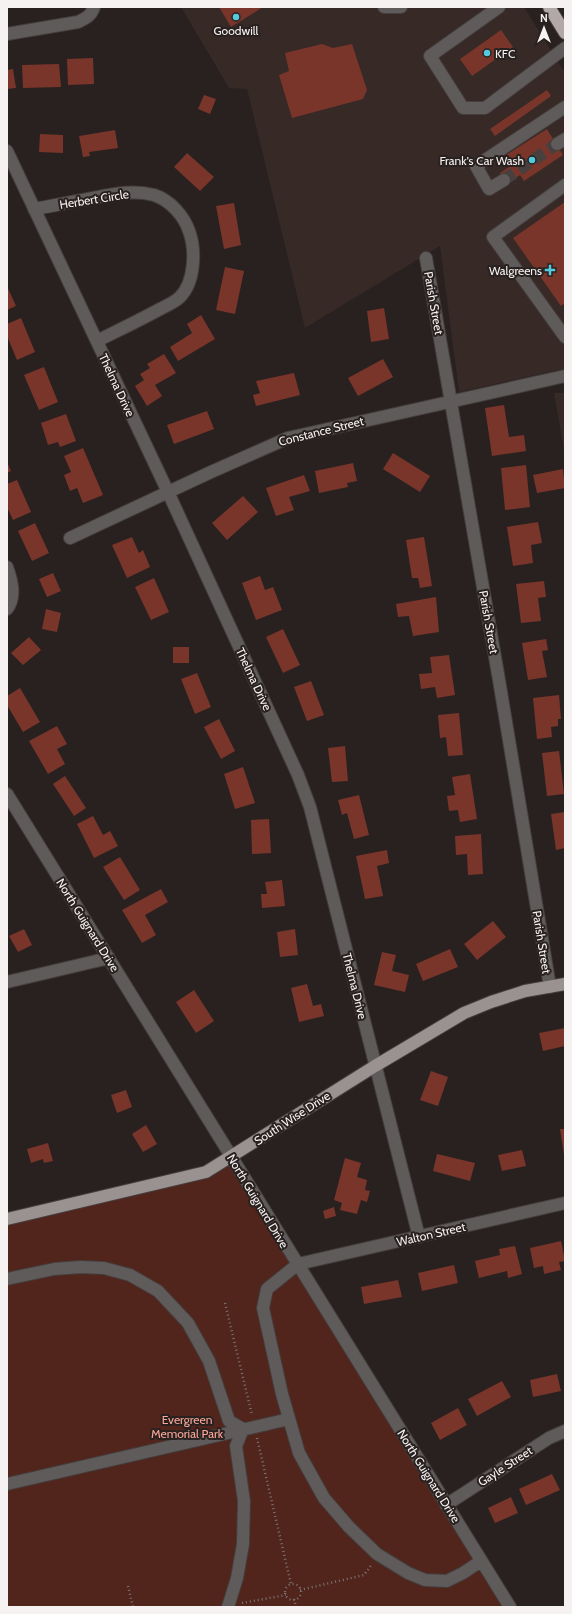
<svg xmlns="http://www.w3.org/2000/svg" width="572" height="1614" font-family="Cabin,sans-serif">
<rect width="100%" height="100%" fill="#282120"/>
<path fill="#362926" d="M181 7H524L565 73V370L553 371 459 392 440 246 305 328 247 89 229 88Z
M554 393H565V456Z"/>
<path fill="#51241c" d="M232 1157 510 1607H7V1219L206 1172Z"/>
<path fill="#79352a" d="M219 7H263L231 27Z
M501 30 513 47 472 76 460 59Z
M322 44 333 48 352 44 367 90 363 99 292 118 279 75 289 71 285 53Z
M93 58 94 84 68 85 67 59Z
M59 64 61 87 23 88 22 65Z
M13 69 16 88 7 89V70Z
M547 90 551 96 495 136 490 129Z
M204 95 216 99 210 114 198 109Z
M547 129 563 155 524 181 520 175 507 184 500 173 512 165 506 155Z
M115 130 118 148 89 152 90 156 83 157 79 136Z
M40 134 63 135V153L39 152Z
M187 153 214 177 200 191 174 167Z
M565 202V303L561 306 513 238Z
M234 203 241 245 224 249 216 206Z
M225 267 244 271 235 314 216 310Z
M7 286 16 306 7 310Z
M384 308 389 339 371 342 367 311Z
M201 315 215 339 178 361 170 347 192 333 187 324Z
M21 318 35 352 17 360 7 336V324Z
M164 354 176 373 155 385 162 396 147 406 135 386 144 380 140 374 150 368 147 364Z
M383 359 393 377 358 396 348 378Z
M44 367 58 402 39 410 24 375Z
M294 373 300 395 256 406 253 395 260 393 256 381Z
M504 405 509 437 524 435 526 451 492 456 485 408Z
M207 411 214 429 174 444 167 425Z
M66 414 76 441 60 447 58 442 48 445 41 423Z
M83 448 103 495 83 503 77 488 70 491 64 475 71 472 64 456Z
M393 453 430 476 420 492 383 469Z
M7 462 11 471 7 473Z
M353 463 357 481 347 483 348 487 319 493 315 471Z
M526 465 530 507 505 510 501 468Z
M563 469 565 488 537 493 533 475Z
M304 475 310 491 289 497 294 510 276 516 266 488Z
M17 480 31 512 13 520 7 507V484Z
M243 496 258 512 227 540 212 523Z
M538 522 542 543 531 545 533 563 513 566 507 527Z
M35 523 49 553 32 561 18 531Z
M132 537 139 553 143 550 150 567 127 578 112 545Z
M424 537 432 586 420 588 418 578H412L406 540Z
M53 573 61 591 47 597 39 579Z
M260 576 265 590 273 587 282 610 256 620 242 583Z
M154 578 169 612 151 620 135 587Z
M544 581 546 597 538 598 541 621 521 623 516 584Z
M436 597 439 632 413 636 409 616 398 617 396 604Z
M46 609 61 613 57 632 42 629Z
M283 629 300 665 283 673 266 637Z
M29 637 41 650 23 665 11 653Z
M546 639 548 650 542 651 547 677 528 680 522 643Z
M173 647H189V663H173Z
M449 655 455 695 437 698 435 687 421 689 419 674 432 673 430 657Z
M197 673 211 707 195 714 181 679Z
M311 681 324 715 307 721 294 687Z
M20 688 40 722 23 732 7 705V696Z
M559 695 561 719H558V726L551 727 552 737 537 739 533 698Z
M459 713 463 755 448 756 446 737 440 738 438 715Z
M219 719 235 751 221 759 204 727Z
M57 726 67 744 57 749 65 764 48 774 29 741Z
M345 746 348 781 332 782 328 748Z
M559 751 564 794 547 796 542 753Z
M243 767 255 803 235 809 224 774Z
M470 774 477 819 460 822 458 810 449 811 447 796 455 795 452 777Z
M65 776 86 808 74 816 53 784Z
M359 795 369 835 354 839 347 813 342 815 338 800Z
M565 812V848L556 850 551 814Z
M93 816 103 835 110 831 118 846 94 858 77 824Z
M269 819 271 853 252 854 251 820Z
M481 834 483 874 468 875 467 854 456 855 455 836Z
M387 850 389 863 377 866 383 896 365 899 356 856Z
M120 857 140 890 124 900 103 867Z
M282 880 285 906 262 908 261 894H267L265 882Z
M161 889 168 902 145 915 156 935 142 943 122 910Z
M493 921 506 937 477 960 464 944Z
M24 929 32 945 18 952 9 936Z
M295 929 298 955 280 957 277 932Z
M450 949 458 967 423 981 416 964Z
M382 952 396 955 392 971 409 975 405 992 374 985Z
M307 984 313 1006 321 1004 324 1016 299 1022 291 988Z
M194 990 214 1021 196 1033 176 1002Z
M565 1028V1046L543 1051 539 1033Z
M431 1071 448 1077 438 1106 420 1100Z
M126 1090 132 1107 117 1113 111 1095Z
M146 1125 157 1144 143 1152 132 1134Z
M560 1129H565V1155H564Z
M48 1143 53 1161 44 1163 43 1159 31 1163 27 1149Z
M522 1150 526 1166 502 1171 498 1155Z
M437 1154 475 1163 470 1181 433 1171Z
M345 1158 361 1163 357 1177 367 1180 365 1190 370 1191 367 1202 361 1200 357 1214 340 1210 342 1203 334 1200Z
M334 1207 336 1216 325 1219 323 1211Z
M561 1241 565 1261 559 1262 561 1270 544 1274 543 1266 534 1268 530 1248Z
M515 1246 522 1274 508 1278 507 1271 479 1278 475 1261 500 1255 499 1249Z
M454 1265 458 1283 422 1291 418 1273Z
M398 1280 402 1297 364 1304 361 1287Z
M557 1374 561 1391 533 1397 530 1380Z
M502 1381 511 1397 477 1416 468 1399Z
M458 1408 467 1425 440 1440 431 1423Z
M552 1474 560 1490 526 1505 519 1489Z
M511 1497 518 1513 495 1523 488 1508Z"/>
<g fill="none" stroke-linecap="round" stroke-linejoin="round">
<path stroke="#47403f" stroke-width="12" stroke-dasharray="12 6" stroke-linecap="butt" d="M504 180 557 144"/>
<defs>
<path id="minor" d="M384 7H401
M499 7 430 56 463 108H485L565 48
M7 34 78 22C86 18 91 16 94 7
M557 144 565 139
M7 151 168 492 298 775 310 807 419 1237
M504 180 489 189 476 166 565 107
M565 185 493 237 565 337
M34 209C52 206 70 202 88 199 110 195 132 189 154 195 170 200 184 216 189 231 196 250 195 282 180 297 175 302 168 305 162 308 140 320 119 330 97 341
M426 258 499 680 550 987
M70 538 211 472 288 438 565 376
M7 567C12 581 16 597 7 609
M7 794 510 1607
M7 982 109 958
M7 1279 54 1269 80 1267 104 1268 130 1275 158 1291 188 1323 209 1361 229 1421 243 1429
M7 1484 289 1419
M446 1505 549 1438 565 1431
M481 1561 463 1573 447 1581 425 1580 408 1573 377 1554 349 1527 324 1498 299 1453 282 1394 263 1308 267 1289 298 1264 565 1203
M228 1607 237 1578 243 1544 244 1501 236 1446 243 1429"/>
<path id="major" d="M7 1219 206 1172 375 1066 464 1013 491 1002 525 991 565 984"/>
<path id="highway" d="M549 7 565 33"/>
</defs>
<use href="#minor" stroke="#453e3d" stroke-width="14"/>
<use href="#major" stroke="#453e3d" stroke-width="14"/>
<use href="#highway" stroke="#453e3d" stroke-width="14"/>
<path stroke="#7b7574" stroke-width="2.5" stroke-dasharray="1 3" stroke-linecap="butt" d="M225 1303 252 1415
M257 1438 291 1584
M285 1592a8 8 0 1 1 16 0a8 8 0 1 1-16 0Z
M128 1586 133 1607
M300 1590 364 1575 372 1564
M294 1599 296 1607
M242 1603 286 1595"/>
<use href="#minor" stroke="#5e5b5a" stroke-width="12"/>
<use href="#major" stroke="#9a9291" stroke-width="12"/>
<use href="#highway" stroke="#b1a8a7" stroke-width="12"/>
</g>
<g fill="#55cadf" stroke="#282120" stroke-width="1.5">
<circle cx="236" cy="17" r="4"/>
<circle cx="487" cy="53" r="4"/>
<circle cx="532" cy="160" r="4"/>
<path d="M548 264h4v4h4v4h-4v4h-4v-4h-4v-4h4z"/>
</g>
<g text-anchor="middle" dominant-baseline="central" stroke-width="4" stroke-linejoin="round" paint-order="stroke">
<g font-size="12" fill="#f6f2f1" stroke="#282120" text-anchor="end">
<text x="236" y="30" text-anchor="middle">Goodwill</text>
<text x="495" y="53" text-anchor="start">KFC</text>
<text x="524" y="160">Frank's Car Wash</text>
<text x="542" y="270">Walgreens</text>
</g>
<g font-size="12" fill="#f6f2f1" stroke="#282120">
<text transform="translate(94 199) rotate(-9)">Herbert Circle</text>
<text transform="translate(434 303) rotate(80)">Parish Street</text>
<text transform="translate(117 385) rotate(65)">Thelma Drive</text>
<text transform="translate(321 431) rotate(-14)">Constance Street</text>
<text transform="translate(489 622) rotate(80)">Parish Street</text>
<text transform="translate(254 679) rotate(65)">Thelma Drive</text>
<text transform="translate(88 925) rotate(58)">North Guignard Drive</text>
<text transform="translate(542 942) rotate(81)">Parish Street</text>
<text transform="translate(355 986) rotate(76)">Thelma Drive</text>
<text transform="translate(292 1118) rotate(-33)">South Wise Drive</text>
<text transform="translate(258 1201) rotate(59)">North Guignard Drive</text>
<text transform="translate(431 1234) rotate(-13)">Walton Street</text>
<text transform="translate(505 1466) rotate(-33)">Gayle Street</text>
<text transform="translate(429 1476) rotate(58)">North Guignard Drive</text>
</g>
<g font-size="12" fill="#faa697" stroke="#282120">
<text x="187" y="1419">Evergreen<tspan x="187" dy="14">Memorial Park</tspan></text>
</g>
</g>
<rect width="572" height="1614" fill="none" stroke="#f6f2f1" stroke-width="16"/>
<g transform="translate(544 28)" stroke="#282120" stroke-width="3" paint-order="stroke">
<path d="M0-3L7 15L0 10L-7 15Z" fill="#f6f2f1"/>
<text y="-6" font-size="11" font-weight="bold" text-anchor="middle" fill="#f6f2f1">N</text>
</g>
</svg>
